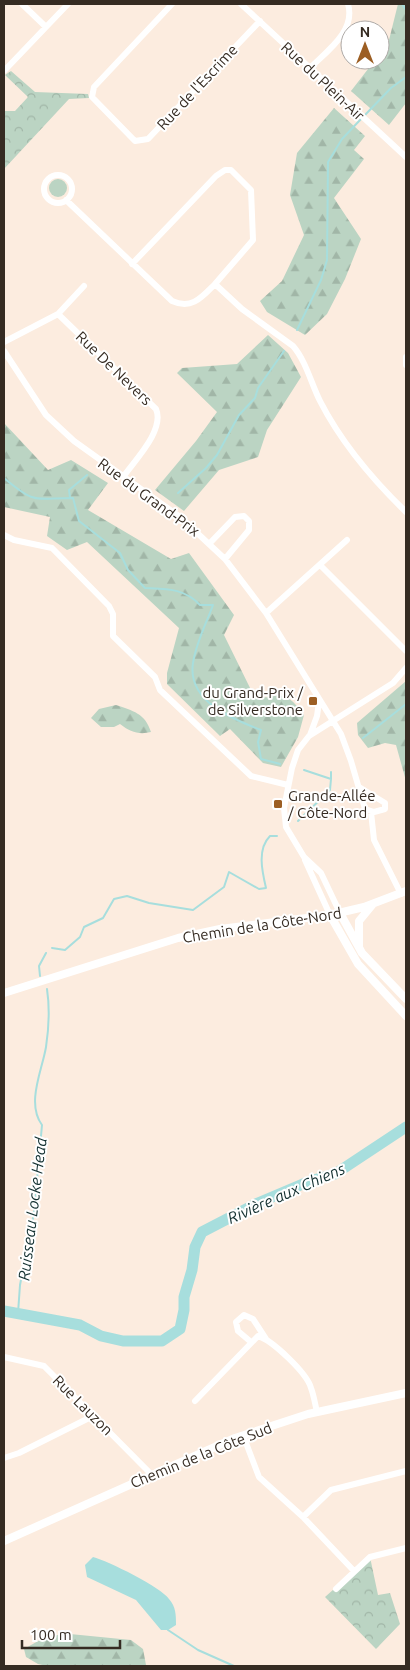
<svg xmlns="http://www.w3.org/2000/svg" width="410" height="1670" font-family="Ubuntu,sans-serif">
<defs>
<pattern id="forest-firs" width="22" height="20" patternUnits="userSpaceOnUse" patternTransform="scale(1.25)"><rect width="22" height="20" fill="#bbd4c3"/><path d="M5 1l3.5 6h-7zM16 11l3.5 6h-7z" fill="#a1b6a7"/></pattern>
<pattern id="park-crowns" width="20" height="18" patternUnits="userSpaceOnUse" patternTransform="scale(1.25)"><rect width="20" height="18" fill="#bbd4c3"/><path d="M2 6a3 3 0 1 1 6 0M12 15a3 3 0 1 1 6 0" fill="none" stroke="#a1b6a7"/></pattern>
</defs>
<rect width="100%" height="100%" fill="#fcecdf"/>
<path fill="#bbd4c3" d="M49 188a9 9 0 1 1 18 0a9 9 0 1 1-18 0Z"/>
<path fill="url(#forest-firs)" d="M398 4H406V103L389 125 351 91 375 60H380V54L388 44Z
M334 108 365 136 354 150 364 159 334 198 361 239 345 279 327 314 305 335 267 312 260 301 282 281 304 235 290 195 297 153Z
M268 335 288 353 301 377 267 430 258 457 219 470 184 511 155 490 196 441 217 412 177 373 182 368 237 364Z
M4 423 48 470 71 460 108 483 88 510 171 559 189 553 234 615 224 635 253 694C274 706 279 679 304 715L298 737 281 767 263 763 230 729 220 736 167 684V673L179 628 87 542 67 550 47 536 50 517 4 507Z
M406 681V781L396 745 385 743 368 748 358 735 357 723Z
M116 705C133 711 145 713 151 732 139 735 130 732 120 724L114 727H101L91 718 99 709Z
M70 1634 131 1640 143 1649 146 1665 47 1666 38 1664 26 1657 24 1649 47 1636Z"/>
<path fill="url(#park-crowns)" d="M11 71 35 92 88 94 89 98 69 99 4 169V111H15L28 97 5 75Z
M370 1557 378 1595 390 1593 400 1624 376 1649 325 1597Z"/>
<path fill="#a7dedd" d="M93 1557C108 1561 161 1587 169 1599 176 1607 176 1615 176 1625L168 1630H161L136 1600 87 1577 85 1565Z"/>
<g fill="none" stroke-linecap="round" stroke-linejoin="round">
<path stroke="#a7dedd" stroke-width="2" d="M402 4 406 10
M364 116 391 88 406 77
M297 330 321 280 327 260 328 162 342 139 361 119
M4 478C36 505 34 498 73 498L79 521 120 553 128 570 145 588C167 589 184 588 200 605H213C206 624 196 643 193 663 187 701 232 719 261 730L258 742 261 759 280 764
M178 493 206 468 217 455 239 415 255 398 258 388 284 351
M70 498 69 490 87 475
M363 738 406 704
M331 772V779
M298 821 330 790 331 779 304 770
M52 948 65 950 80 937 84 927 103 918 114 899 127 896 149 903 193 910 224 887 229 872 259 889 266 888C262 871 257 849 270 836H277
M40 976 39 966 46 953
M18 1313 20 1285 34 1213 42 1125C26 1103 42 1071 46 1047 49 1027 50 1009 47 989
M168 1630 198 1650 234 1666"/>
<path stroke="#a7dedd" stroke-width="11" d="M4 1311 80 1325 101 1336 123 1341H162L180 1329 184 1310V1297L192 1270 195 1247 202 1232 258 1203 310 1181 335 1174 406 1127"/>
<path stroke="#fff" stroke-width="6" d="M22 4 46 27
M172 4 94 87 92 97 135 141 148 139 260 21
M241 4 406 157
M310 68C327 51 356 31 348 4
M4 71 68 4
M44 189a14 14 0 1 1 28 0a14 14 0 1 1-28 0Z
M66 200 172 301C192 310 202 297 215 284L242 309 293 346C306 361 311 383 320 401 342 444 372 479 406 512
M132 264 216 176 225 170H231L251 190 253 240 215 284
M58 314 156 409C165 430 135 460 123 477
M4 342 58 314 84 286
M4 351 46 415 74 441 180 517 225 559 266 613 341 734 351 761 365 809 374 812 385 809V803L359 787
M406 357V365
M4 535 14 540 52 548 109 606 113 614V636L155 677 160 690 251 776 288 785
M210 543 235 517 244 516 249 521V530L225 559
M320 565 406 651
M266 613 347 540
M310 735 317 716 319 702
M371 812 374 840 401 894
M305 860 330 915
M340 913 321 873 304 857 286 827 284 808 292 768 298 750 309 736 393 683 406 668
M251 1342 238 1331 236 1322 244 1315 253 1319 266 1339
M4 1357 44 1366 151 1474
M195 1401 258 1336C272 1340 307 1373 311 1388 314 1396 315 1404 317 1412
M243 1435 259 1477 303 1517 354 1571
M4 1458 19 1453 93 1416
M303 1517 331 1490 406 1471
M336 1589 370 1557 406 1548"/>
<path stroke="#fff" stroke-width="8" d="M340 913 362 953 406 999
M330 915 358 964 406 1016
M359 947V921L373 904
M4 993 178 938 220 929 330 915 364 907 406 891
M4 1541 235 1438 308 1414 406 1393"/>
</g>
<g fill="#9c5e23" stroke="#fff" stroke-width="2">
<rect x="308" y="696" width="10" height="10" rx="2.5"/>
<rect x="273" y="799" width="10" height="10" rx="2.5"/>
</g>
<g text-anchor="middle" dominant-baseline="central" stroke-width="4" stroke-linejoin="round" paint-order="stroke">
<g font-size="15" fill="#352b22" stroke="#fff">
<text transform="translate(323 81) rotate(43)">Rue du Plein-Air</text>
<text transform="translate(197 87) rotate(-47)">Rue de l'Escrime</text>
<text transform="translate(114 368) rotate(44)">Rue De Nevers</text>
<text transform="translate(149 497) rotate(36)">Rue du Grand-Prix</text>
<text transform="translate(262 925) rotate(-9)">Chemin de la Côte-Nord</text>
<text transform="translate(83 1405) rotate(45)">Rue Lauzon</text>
<text transform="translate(201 1455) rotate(-22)">Chemin de la Côte Sud</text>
</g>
<g font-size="15" fill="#352b22" stroke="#fff" text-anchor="end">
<text x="303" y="692">du Grand-Prix /<tspan x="303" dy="17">de Silverstone</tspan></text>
<text x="288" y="795" text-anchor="start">Grande-Allée<tspan x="288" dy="17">/ Côte-Nord</tspan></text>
</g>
<g font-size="16" font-style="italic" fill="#133030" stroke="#fff">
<text transform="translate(286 1193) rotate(-24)">Rivière aux Chiens</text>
<text transform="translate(32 1209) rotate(-83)">Ruisseau Locke Head</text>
</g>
</g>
<rect width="410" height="1670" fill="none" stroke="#352b22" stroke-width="10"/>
<g transform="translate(365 45)"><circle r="24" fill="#ffffff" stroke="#aeaaa7"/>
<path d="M0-4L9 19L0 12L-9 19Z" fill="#9c5e23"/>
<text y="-8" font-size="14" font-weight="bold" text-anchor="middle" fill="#352b22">N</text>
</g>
<path d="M22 1640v8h98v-8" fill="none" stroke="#352b22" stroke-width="2.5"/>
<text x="30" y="1640" font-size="15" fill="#352b22" stroke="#ffffff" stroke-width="4" paint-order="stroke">100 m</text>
</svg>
